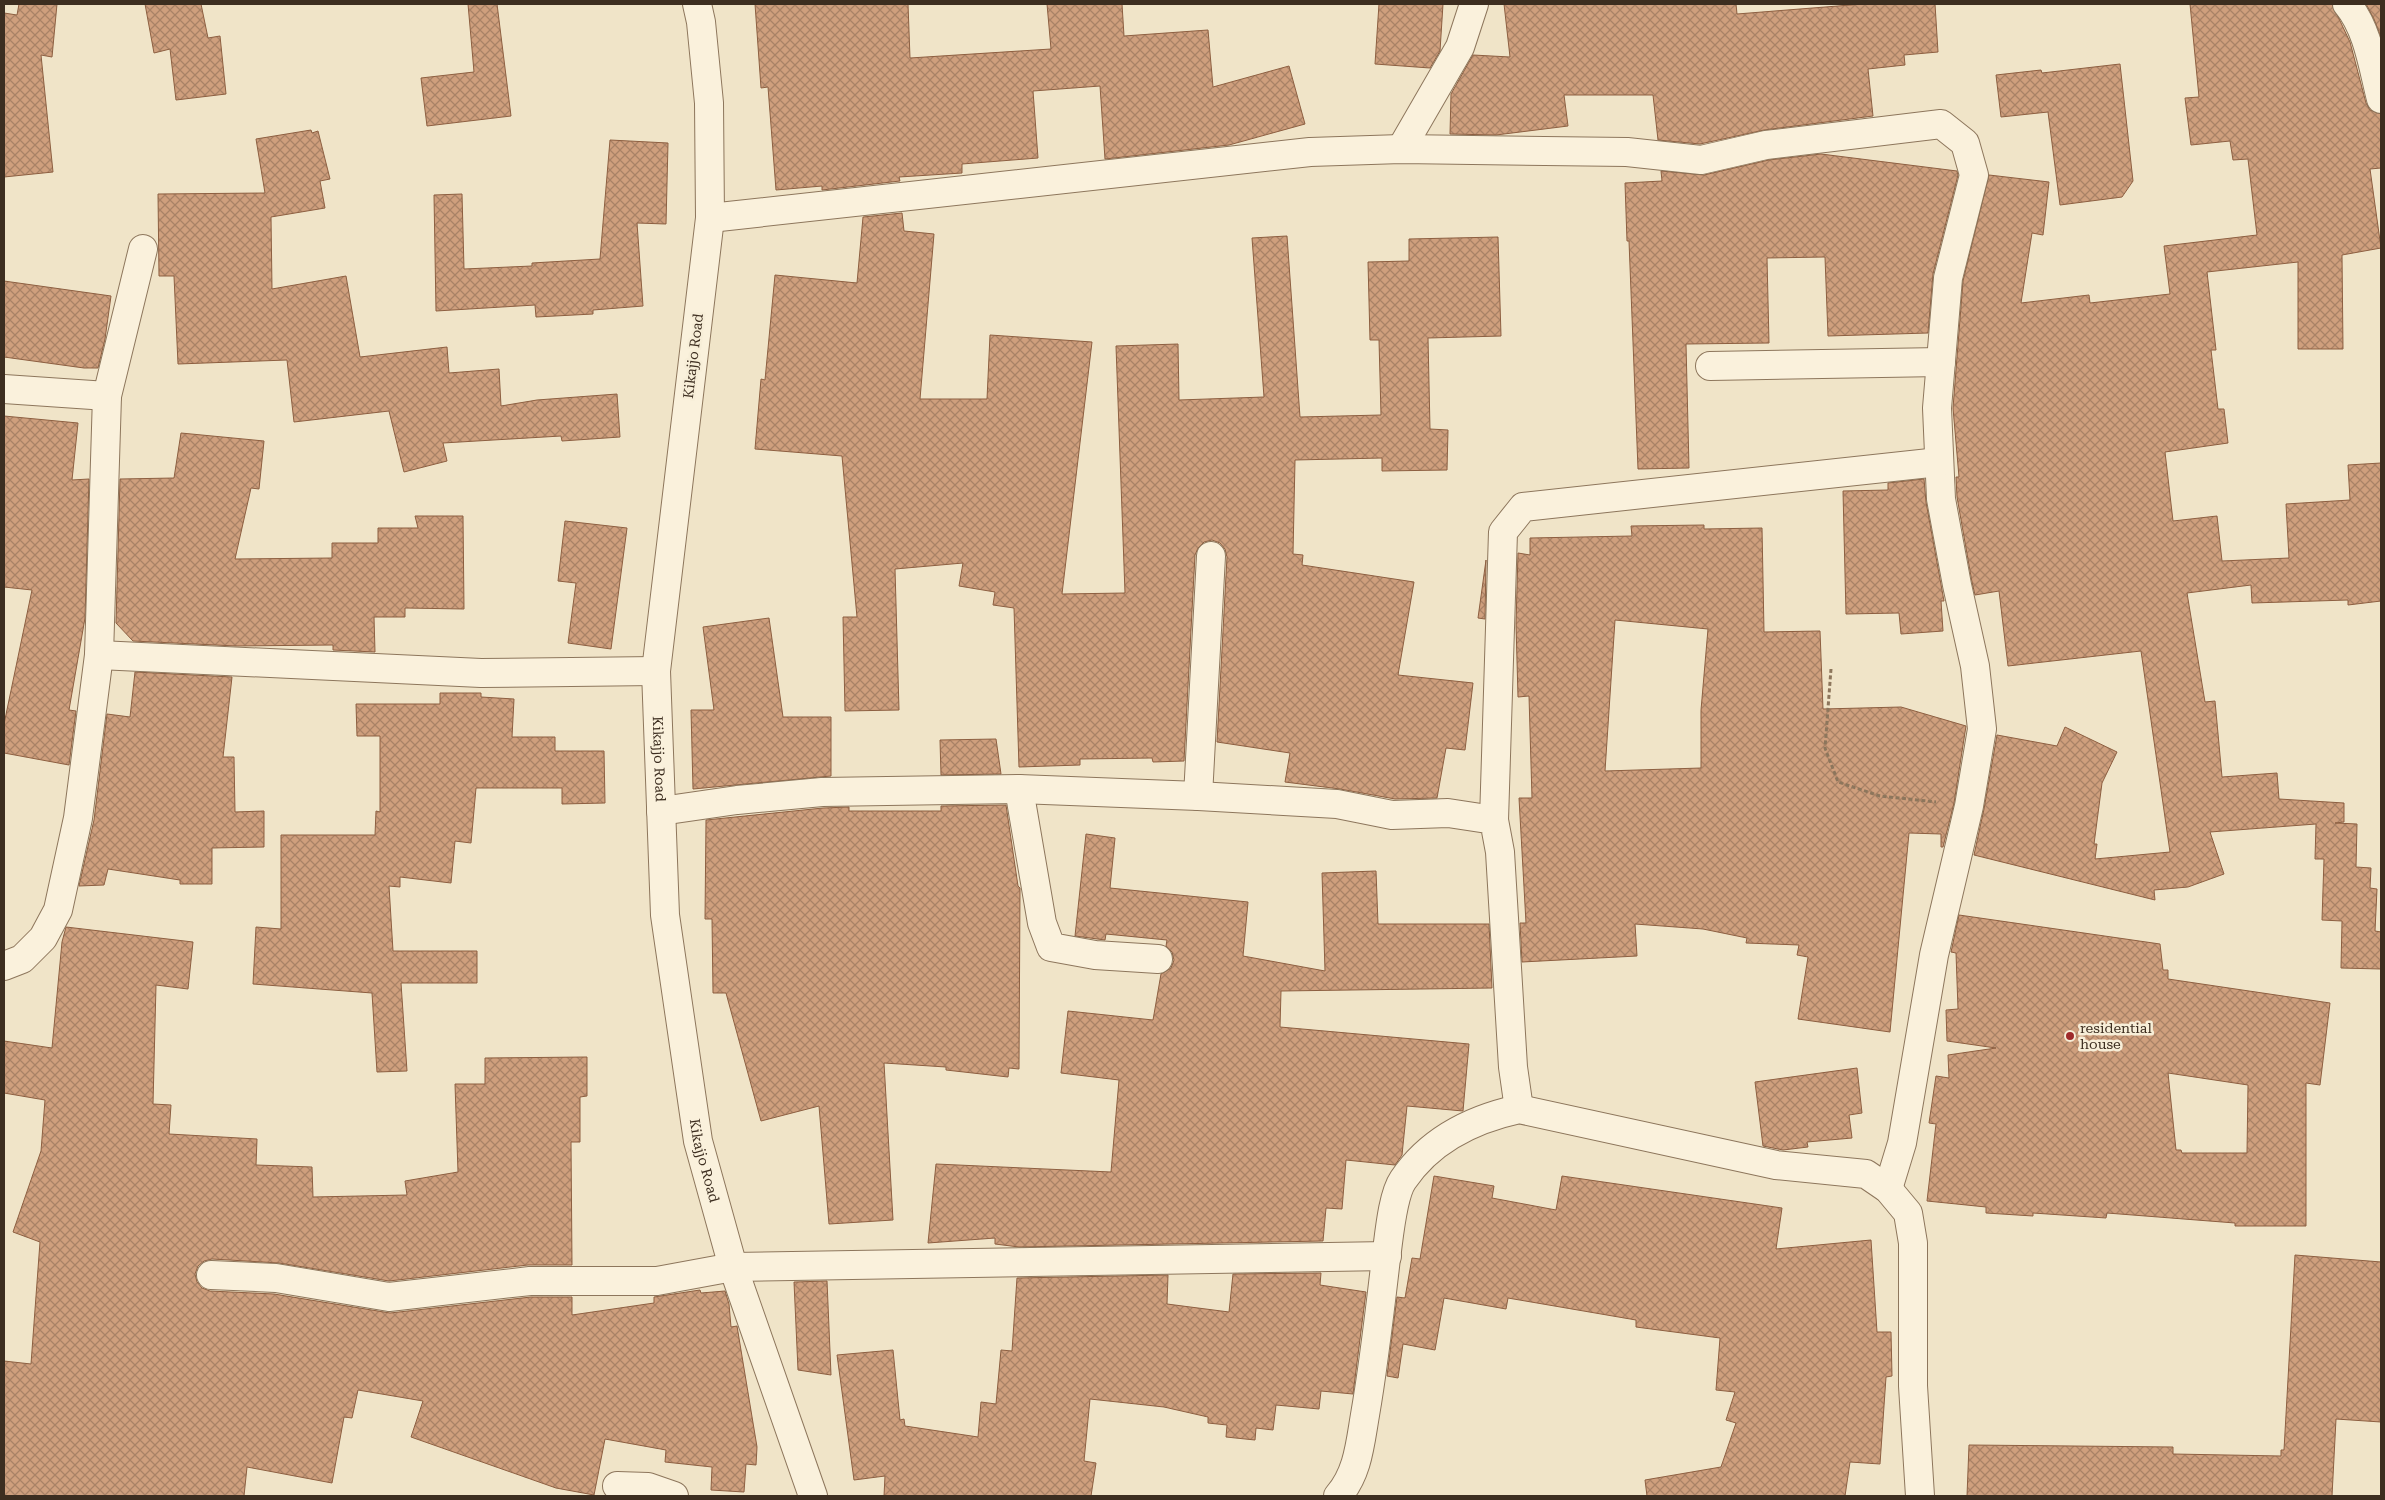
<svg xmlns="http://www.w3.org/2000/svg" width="2385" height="1500" font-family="'Roboto Serif',serif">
<defs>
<pattern id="building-cross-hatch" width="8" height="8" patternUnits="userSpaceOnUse" patternTransform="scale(1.25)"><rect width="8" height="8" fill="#cf9f7d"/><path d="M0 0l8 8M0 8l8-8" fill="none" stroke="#a98266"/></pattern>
</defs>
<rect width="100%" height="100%" fill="#f0e4c8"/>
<path fill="url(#building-cross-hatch)" stroke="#8d5f41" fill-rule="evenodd" d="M19 4H57L52 57 41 55 53 172 4 177V13L17 15Z
M145 4H201L208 38 220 36 226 94 176 100 170 49 154 53Z
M468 4H497L511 116 427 126 421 78 474 72Z
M755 4H908L910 58 1051 49 1047 4H1122L1124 36 1208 30 1213 87 1289 66 1305 124 1229 145 1105 159 1100 86 1033 91 1038 158 962 164V173L899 177 900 181 822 190V186L776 190 768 87 761 88Z
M1379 4H1443L1440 51 1430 68 1375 64Z
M1504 4H1736L1737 14 1863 4H1935L1938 52 1904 55 1905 65 1868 69 1873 116 1764 130 1700 144 1658 140 1653 95H1564L1568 126 1496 135 1450 134 1451 94 1473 55 1510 57Z
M2190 4H2332L2350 42 2366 103 2370 110 2381 114V168L2370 169 2381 248 2342 255 2343 349H2298V262L2207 272 2216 350H2211L2218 409H2224L2228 443 2165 452 2173 521 2217 516 2222 561 2289 558 2286 504 2350 500 2348 465 2381 463V601L2348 605V600L2252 603 2251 585 2187 593 2205 702 2215 701 2222 777 2277 773 2279 799 2344 803V822L2335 823 2357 824 2356 867 2371 868 2370 888 2377 889 2375 931 2381 932V969L2341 968 2342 921 2322 920 2324 859H2315L2316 824 2210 832 2224 874 2188 887 2154 890 2155 900 1974 855 1984 809 1997 735 2057 746 2065 727 2117 752 2102 783 2094 844H2097L2095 859 2170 852 2141 651 2008 666 1999 591 1975 595 1972 582 1957 497 1956 477H1959L1953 408 1963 281 1989 175 2049 182 2043 235 2032 233 2021 303 2089 295 2090 303 2170 294 2164 246 2257 235 2248 159 2233 160 2230 141 2191 145 2185 98 2199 97Z
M2366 4H2381V37L2374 19Z
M2120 64 2133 181 2122 197 2060 205 2048 112 2001 117 1996 75 2041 70 2042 73Z
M311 130 312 133 318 131 330 179 320 181 325 208 271 217 272 289 346 276 360 357 447 347 449 373 499 369 501 406 537 400 617 394 620 437 562 441 561 436 443 443 447 461 404 472 389 411 294 422 287 360 178 364 174 276H159L158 194 265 193 256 139Z
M610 140 668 143 666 224 637 223 643 306 593 310V314L536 317 535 305 436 311 434 195 462 194 464 269 532 266V263L600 259Z
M1821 154 1957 171 1958 175 1933 274 1928 333 1828 336 1825 257 1767 258 1769 343 1686 344 1689 468 1638 469 1629 241H1627L1625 183 1662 181 1661 171 1704 175 1769 160Z
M902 213 904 231 934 234 920 399H987L990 335 1092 342 1062 594 1125 593 1116 346 1178 344 1179 400 1264 397 1252 238 1287 236 1300 417 1381 415 1379 340H1370L1368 262 1409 261V239L1498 237 1501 336 1428 338 1430 429 1448 430 1447 470 1382 471V458L1295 460 1293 554 1303 555 1302 565 1414 582 1398 675 1473 683 1465 750 1446 748 1437 798 1395 799 1340 789 1285 782 1290 753 1217 742 1227 557 1225 549 1220 543 1212 540 1204 542 1198 548 1195 555 1184 761 1153 762 1152 758 1080 759V765L1019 767 1014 608 993 605 995 592 959 586 963 563 895 569 899 710 845 711 843 617H857L842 456 755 449 761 379 765 380 775 275 857 283 863 217Z
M4 281 111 296 105 339 98 368H84L4 357Z
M4 416 78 423 72 480 89 479 85 618 69 710 76 711 69 765 4 753V724L32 590 4 587Z
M181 433 264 441 259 489 251 488 235 559 332 558V543H378V528H418L415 516H463L464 609 405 608V617H374L375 652 333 650V645L236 646 133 641 116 623 120 479 174 478Z
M1924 479 1926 502 1944 601H1941L1943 631 1901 634 1899 613 1846 614 1843 491 1888 490V483Z
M565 521 627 528 611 649 568 643 576 583 558 581Z
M1704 525V529L1762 528 1764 632 1820 631 1823 709 1901 707 1966 726 1954 803 1943 847H1941V834L1909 833 1890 1032 1798 1019 1808 957 1797 955 1799 945 1746 943 1747 938 1703 929 1635 924 1637 956 1522 962 1520 923H1526L1519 798H1532L1529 696 1518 697 1516 624 1518 553 1530 555V538L1632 536 1631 526ZM1615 620 1708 629 1701 710V768L1605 771Z
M1486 560 1485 619 1478 618Z
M769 618 783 717H831V776L693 789 691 710H714L703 627Z
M135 672 232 677 223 757H234L235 812 264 811V847L212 848V884H180V880L108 869 104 885 79 886 94 820 107 714 130 717Z
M440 693H481V697L514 699 512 737H555V751H604L605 803 562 804V788H476L471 843 455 841 451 883 400 877V887L389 886 393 951H477V983H401L407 1071 377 1072 372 993 253 984 256 927 281 929V835H375L376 811 380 812V736H357L356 704H440Z
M996 739 1001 774 941 775 940 740Z
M1006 805 1018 886 1020 888 1019 1069 1009 1068 1008 1077 946 1070V1067L884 1063 893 1220 829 1224 819 1106 761 1121 726 993H713L712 919H705L706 820 823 808 849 807V811H941V806Z
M1086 834 1115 838 1110 888 1248 902 1243 956 1325 971 1322 873 1376 871 1378 924H1489L1492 988 1281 991 1280 1027 1469 1044 1463 1111 1407 1106 1402 1155 1395 1165 1346 1160 1342 1209 1326 1208 1323 1241 1019 1247 995 1244V1238L928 1243 936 1164 1111 1172 1119 1080 1061 1073 1068 1011 1153 1020 1161 974 1171 968 1174 960 1172 952 1166 946 1167 940 1106 934 1105 940 1075 936Z
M1959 915 2160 944 2163 970H2168V979L2330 1003 2320 1085 2306 1083V1226H2235V1223L2107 1213 2106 1218 2033 1213V1216L1986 1213V1207L1927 1201 1936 1124 1929 1123 1936 1076 1949 1078 1948 1055 1996 1048 1947 1041 1946 1010 1958 1009 1956 953 1951 952ZM2168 1073 2248 1085 2247 1153H2182L2181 1150H2176Z
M66 927 193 942 188 989 156 985 153 1104 171 1105 169 1134 257 1139 256 1165 312 1167 313 1197 407 1195 405 1181 458 1172 455 1084H485V1058L587 1057V1096L580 1097V1142H571L572 1265H528L389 1281 279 1263 212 1259 204 1261 198 1266 195 1274 197 1282 202 1288 210 1291 274 1294 390 1313 531 1297H572V1315L654 1303V1297L700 1290 701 1293 725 1291 729 1304 731 1327 737 1326 757 1447 756 1465 746 1464 744 1492 711 1490 712 1467 665 1462 666 1450 605 1439 594 1495 556 1488 411 1437 423 1401 358 1390 352 1418 344 1417 332 1483 247 1467 244 1496H4V1361L31 1364 40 1242 13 1232 41 1151 45 1100 4 1093V1041L52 1048 62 942Z
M1857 1068 1862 1113 1849 1115 1852 1138 1807 1142 1808 1147 1783 1150 1763 1146 1755 1082Z
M1434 1176 1494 1186 1492 1198 1556 1210 1562 1176 1782 1208 1776 1249 1871 1240 1877 1332H1891L1892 1376 1886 1377 1880 1464 1850 1462 1845 1496H1647L1645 1480 1721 1467 1736 1423 1726 1420 1735 1392 1716 1390 1720 1338 1636 1327V1320L1508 1298 1506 1309 1444 1298 1435 1350 1403 1344 1398 1378 1387 1376 1397 1297 1405 1298 1412 1258 1420 1259Z
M2295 1255 2381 1262V1422L2336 1419 2332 1496H1967L1969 1445 2173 1447V1454L2281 1456V1450H2284Z
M1321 1273 1320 1285 1366 1292 1353 1394 1321 1391 1319 1409 1276 1405 1273 1430 1256 1428 1255 1440 1226 1437 1227 1425 1208 1423V1417L1164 1407 1090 1399 1084 1461 1096 1463 1091 1496H884L885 1476 854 1480 837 1355 893 1350 900 1420 904 1419 905 1426 978 1437 981 1402 996 1404 1001 1350 1012 1351 1017 1278 1168 1275 1167 1304 1229 1312 1233 1274Z
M827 1281 831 1375 798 1370 794 1282Z"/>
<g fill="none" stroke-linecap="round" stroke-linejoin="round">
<defs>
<g id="minor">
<path id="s1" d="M697 4 701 22 709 103 710 218 656 671 665 915 698 1141 733 1267 813 1496"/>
<path d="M2347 4C2368 29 2373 68 2381 99"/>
<path d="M1401 149 1460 47 1474 4"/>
<path d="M710 218 1310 152 1401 149 1627 152 1701 160 1766 145 1941 124 1965 143 1974 175 1948 278 1937 408 1941 499 1957 585 1975 666 1982 729 1969 806 1934 955 1902 1143 1888 1189"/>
<path d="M1710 366 1941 362"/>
<path d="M4 389 107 396"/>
<path d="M99 655 481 673 656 671"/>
<path d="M1019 789 1042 923 1051 947 1095 955 1158 959"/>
<path d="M1198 796 1211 556"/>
<path d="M661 811 737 800 822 792 1019 789 1198 796 1337 804 1392 815 1448 813 1494 820 1500 852 1513 1067 1519 1109"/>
<path d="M1494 820 1503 532 1523 507 1939 462"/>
<path d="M4 966 22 959 43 938 58 910 78 818 99 655 107 396 143 249"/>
<path d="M211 1275 276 1278 389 1297 530 1281H657L733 1267 1387 1256"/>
<path d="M617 1486 648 1487 674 1496"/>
<path d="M1338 1496C1358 1473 1360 1444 1365 1415 1374 1363 1380 1310 1386 1258 1389 1238 1392 1196 1403 1180 1430 1140 1473 1119 1519 1109L1776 1165 1866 1174 1888 1189 1908 1213 1913 1243V1386L1920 1496"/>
</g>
</defs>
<use href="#minor" stroke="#8d765c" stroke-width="30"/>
<path stroke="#8d765c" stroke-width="3" stroke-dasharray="4 2.5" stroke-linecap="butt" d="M1831 669 1825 748 1838 782 1880 796 1936 802"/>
<use href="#minor" stroke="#faf1dc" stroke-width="28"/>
</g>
<circle fill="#9e2a2b" stroke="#f7eed8" stroke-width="2" cx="2070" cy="1036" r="5"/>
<g text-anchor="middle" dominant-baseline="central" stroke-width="5" stroke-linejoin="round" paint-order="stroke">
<g font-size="14" fill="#3d2e20" stroke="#f7eed8">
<text transform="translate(693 356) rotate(-83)">Kikajjo Road</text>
<text stroke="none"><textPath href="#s1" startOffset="759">Kikajjo Road</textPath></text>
<text stroke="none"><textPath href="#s1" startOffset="1164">Kikajjo Road</textPath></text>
</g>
<g font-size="14" fill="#3d2e20" stroke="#f7eed8" text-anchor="start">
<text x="2080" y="1028">residential<tspan x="2080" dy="16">house</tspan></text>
</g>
</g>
<rect width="2385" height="1500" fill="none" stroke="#3d2e20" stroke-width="10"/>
</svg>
